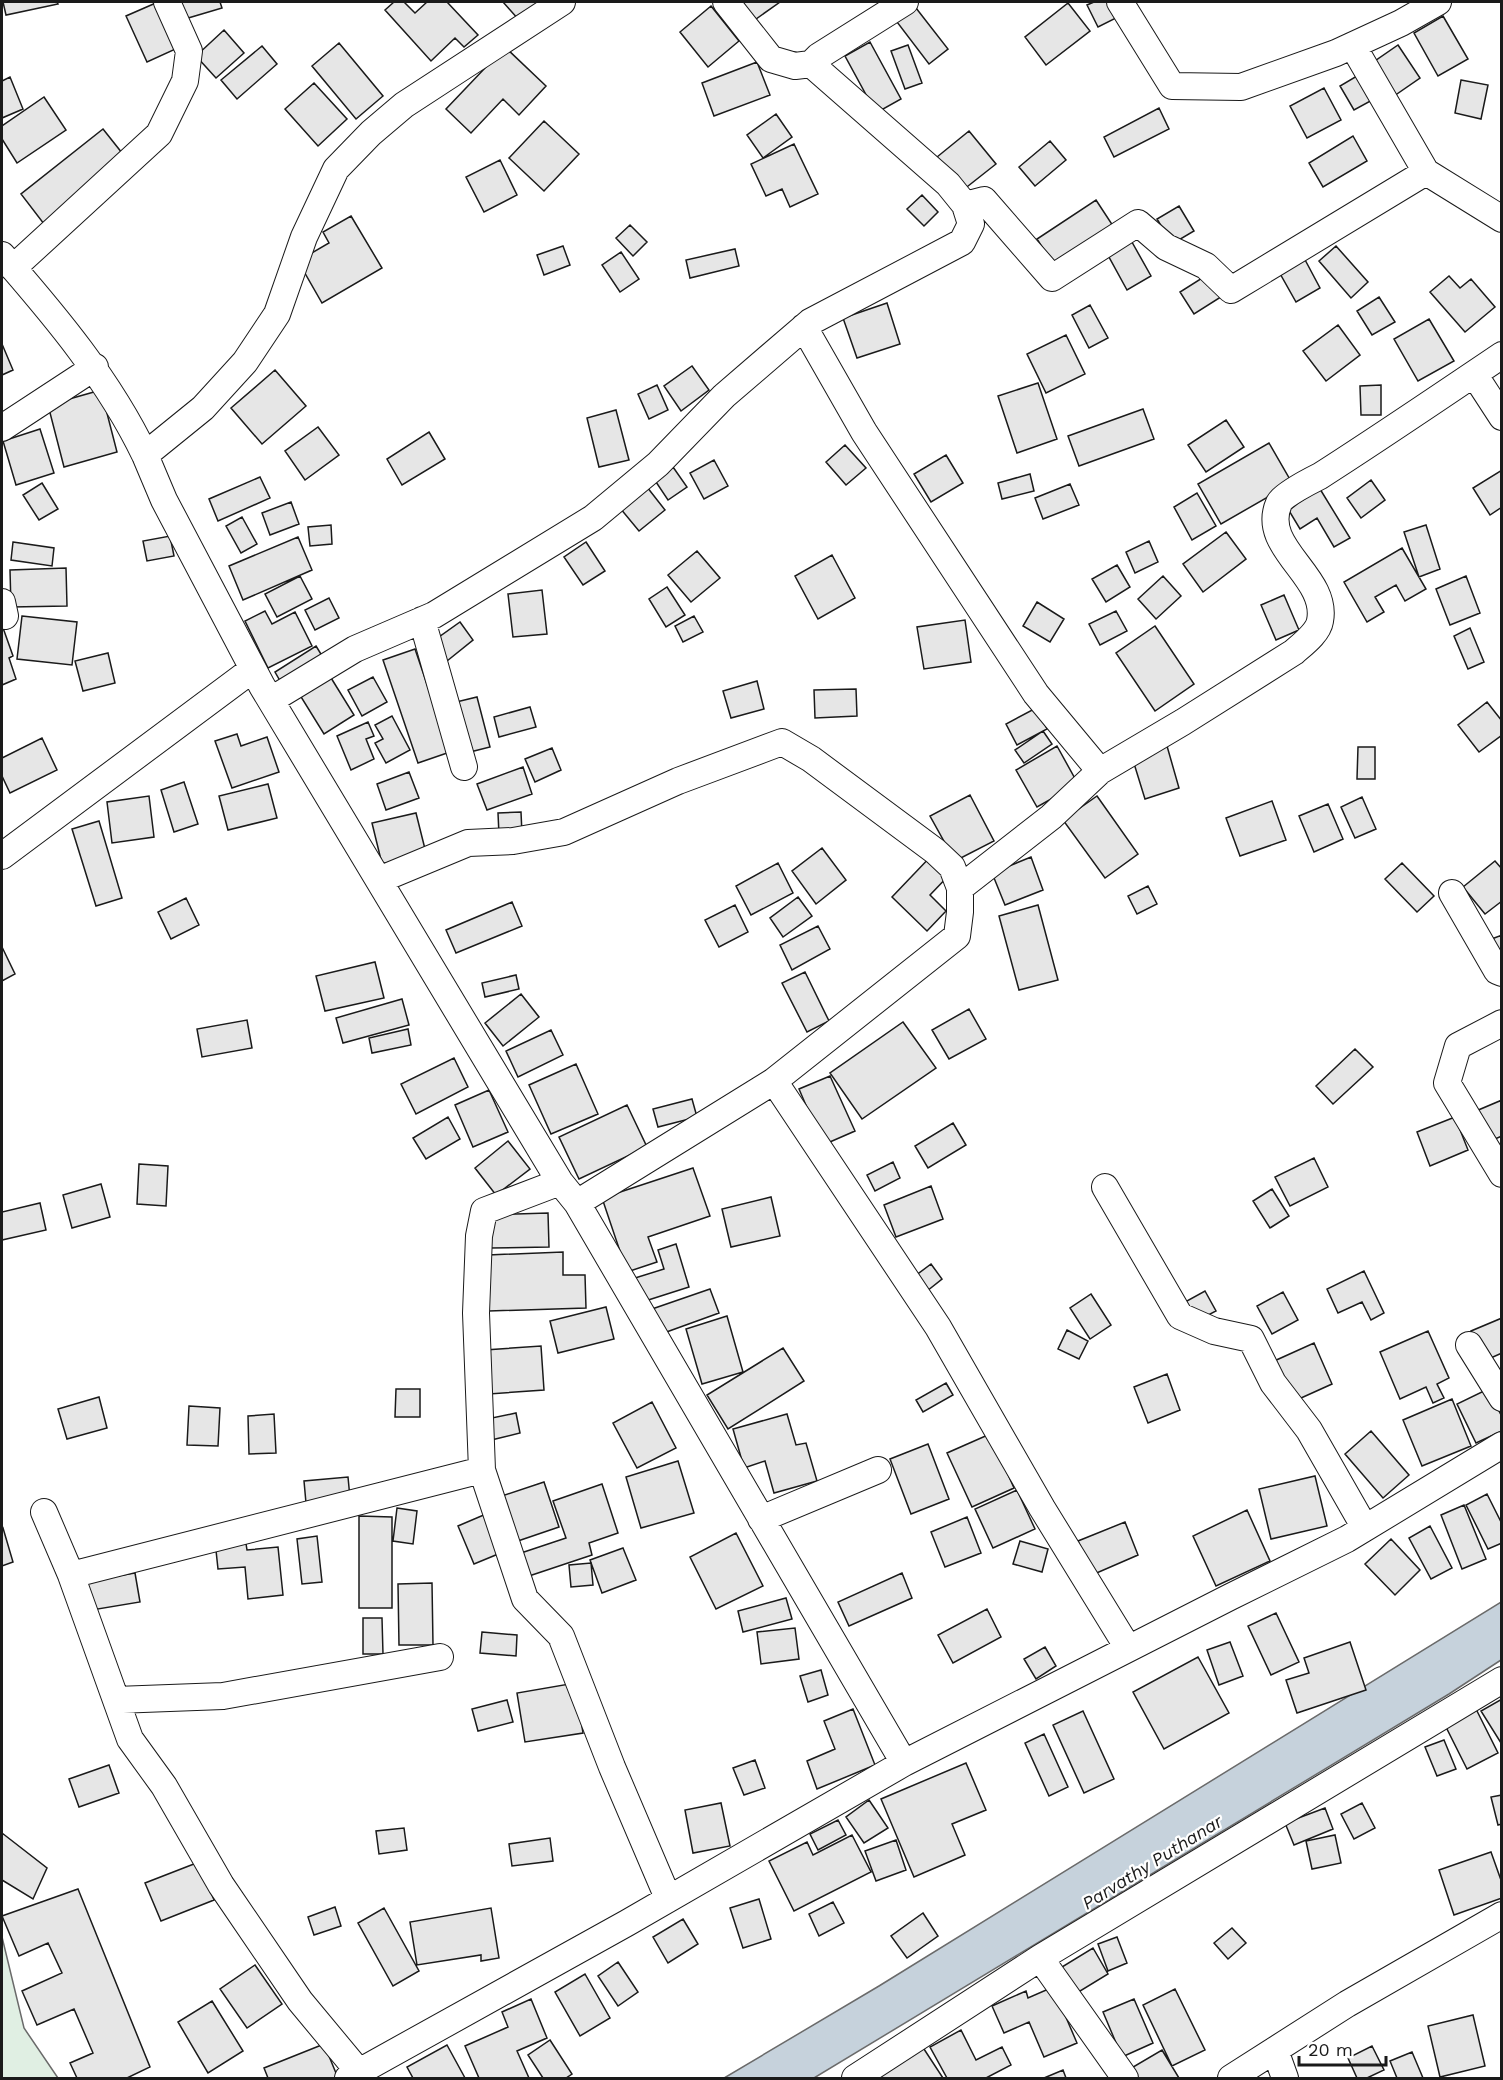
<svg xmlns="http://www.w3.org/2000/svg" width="1503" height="2080" font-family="'Work Sans',sans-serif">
<rect width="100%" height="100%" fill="#fff"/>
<path fill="#e0efe3" stroke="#6a6a6a" stroke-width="1.5" d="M2 1937 24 2028 58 2078H2Z"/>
<path fill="#c6d2dc" stroke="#6a6a6a" stroke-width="1.5" d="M1501 1602V1660L1449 1694 814 2078H724L879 1986Z"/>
<path fill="#e6e6e6" stroke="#1a1a1a" stroke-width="1.5" d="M3 2H57L58 4 6 15Z
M158 2 180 47 147 62 126 16Z
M172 2H220L222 8 178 21Z
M394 2H404L415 13 427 2H447L478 35 464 47 455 38 431 61 385 10Z
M503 2H540L519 20Z
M732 2H780L749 24Z
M1094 2H1113L1120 16 1098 27 1087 5Z
M1068 3 1090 31 1046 65 1025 37Z
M711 6 739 41 708 67 680 32Z
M916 8 948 49 929 64 897 22Z
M1443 16 1468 59 1438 76 1414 33Z
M224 30 244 53 216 78 196 56Z
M870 42 901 99 876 113 845 56Z
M339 43 383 96 356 119 312 66Z
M908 45 922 83 905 89 891 51Z
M1398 45 1420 78 1394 96 1372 63Z
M262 46 277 64 237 99 221 80Z
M505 47 546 86 519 115 503 99 471 133 446 109Z
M757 62 770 95 714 116 702 83Z
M1362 73 1376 98 1354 110 1340 86Z
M10 77 23 109 2 118V81Z
M1461 80 1488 85 1481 119 1455 113Z
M314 83 347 119 318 146 285 109Z
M1324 88 1341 120 1307 138 1290 106Z
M44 97 66 130 17 163 2 139V126Z
M1159 108 1169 129 1114 157 1104 137Z
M776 114 792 137 763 158 747 135Z
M544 121 579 154 544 191 509 158Z
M103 129 126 158 44 224 21 194Z
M969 131 996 164 963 190 937 157Z
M1353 136 1367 161 1323 187 1309 163Z
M1050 141 1066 160 1035 186 1019 167Z
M794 144 818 194 790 207 782 189 766 196 751 164Z
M500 160 517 195 484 212 466 177Z
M922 195 938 212 924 226 907 209Z
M1096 200 1117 232 1058 272 1037 239Z
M1179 206 1194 231 1172 244 1157 219Z
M351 216 382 268 322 303 298 261 329 243 323 232Z
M630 225 647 242 633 256 616 238Z
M1128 235 1151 276 1127 290 1104 248Z
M563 246 570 265 544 275 537 255Z
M1336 246 1368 282 1351 298 1319 261Z
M735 249 739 266 690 278 686 260Z
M621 252 639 279 620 292 602 265Z
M1303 256 1320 288 1296 302 1278 270Z
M1210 273 1224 295 1194 314 1180 292Z
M1449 276 1460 288 1471 279 1495 307 1465 332 1430 292Z
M1379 297 1395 322 1372 335 1357 311Z
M887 303 900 344 857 358 843 318Z
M1090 305 1108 338 1089 348 1072 315Z
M1429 319 1454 361 1418 381 1394 339Z
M1338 325 1360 355 1326 381 1303 351Z
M1066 335 1085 374 1046 393 1027 354Z
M2 344 13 370 2 375Z
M692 366 709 390 681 411 664 386Z
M275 370 306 406 262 444 231 408Z
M1038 383 1057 439 1017 453 998 396Z
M657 385 668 410 649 419 638 394Z
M1381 385V415H1361L1360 386Z
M101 390 117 452 64 467 48 405Z
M1143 409 1154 439 1079 466 1068 436Z
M616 410 629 460 599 467 587 418Z
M1226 420 1244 447 1206 472 1188 445Z
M318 427 339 455 305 480 285 451Z
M40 429 54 473 16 485 3 441Z
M429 432 445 459 402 485 387 459Z
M1269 443 1292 483 1221 524 1198 484Z
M845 445 866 468 846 485 826 462Z
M946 455 963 483 931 502 914 474Z
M714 460 728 486 704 499 690 473Z
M673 467 687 487 668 500 654 479Z
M1502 470V507L1490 515 1473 488Z
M1030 474 1034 491 1002 499 998 483Z
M260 477 270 498 218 521 209 499Z
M1371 480 1385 500 1361 518 1347 498Z
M42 483 58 509 39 520 23 495Z
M1070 484 1079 505 1043 519 1035 498Z
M647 487 665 510 639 531 620 508Z
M1320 489 1350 538 1334 547 1317 518 1300 529 1288 509Z
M1197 493 1216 526 1192 540 1174 507Z
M291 502 299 524 270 535 262 513Z
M242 517 257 544 241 553 226 526Z
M331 525 332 544 310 546 308 527Z
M1426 525 1440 569 1419 577 1404 532Z
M1226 532 1246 559 1203 592 1183 564Z
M170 536 174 556 147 561 143 541Z
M298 537 312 570 243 600 229 566Z
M1149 541 1158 562 1135 573 1126 552Z
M13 542 54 548 52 566 11 560Z
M586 542 605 571 583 585 564 557Z
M1402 548 1426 589 1405 601 1396 585 1375 597 1384 612 1367 622 1344 582Z
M697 551 720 578 691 602 668 575Z
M832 555 855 598 818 619 795 576Z
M1117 565 1130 587 1106 602 1092 579Z
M66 568 67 606 11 607 10 570Z
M300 576 312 599 277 617 265 594Z
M1163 576 1181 596 1156 619 1138 599Z
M1466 576 1480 613 1450 625 1436 589Z
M667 587 685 615 666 627 649 599Z
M542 590 547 634 513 637 508 594Z
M1284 595 1299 630 1276 640 1261 605Z
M329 598 339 618 315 630 305 610Z
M1037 602 1064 619 1050 642 1023 626Z
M265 611 272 624 295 612 312 646 268 668 245 621Z
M1116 611 1127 631 1100 645 1089 624Z
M22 616 77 622 72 665 17 659Z
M694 616 703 632 683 642 675 626Z
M965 620 971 662 924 669 917 627Z
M460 622 473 640 447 661 432 642Z
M2 625 13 656 9 658 16 679 2 685Z
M1155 626 1194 684 1155 711 1116 653Z
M1470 628 1484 662 1468 669 1454 636Z
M316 646 324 659 283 686 275 672Z
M415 649 450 752 418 763 383 660Z
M108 653 115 683 83 691 75 661Z
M328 673 354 715 324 734 298 692Z
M373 677 387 702 362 716 348 690Z
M757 681 764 709 731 718 723 691Z
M856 689 857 716 815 718 814 690Z
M477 697 490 747 466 753 452 703Z
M1487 702 1502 721V735L1479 752 1458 725Z
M530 707 536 727 499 737 494 717Z
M1036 708 1047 729 1017 745 1006 724Z
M392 716 410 750 386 763 375 743 383 739 375 725Z
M368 722 374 736 366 739 374 759 351 770 337 736Z
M1043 731 1052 744 1024 763 1015 750Z
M237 734 241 746 267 737 279 772 232 788 215 741Z
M42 738 57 770 10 793 2 776V758Z
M1057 746 1078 784 1037 807 1016 770Z
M1167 746 1179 788 1145 799 1132 757Z
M1358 747H1375V779H1357Z
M552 748 561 770 535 782 525 759Z
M523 767 532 794 487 810 477 784Z
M409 772 419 798 386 810 377 784Z
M184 782 198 824 174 832 161 790Z
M268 784 277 818 228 830 219 796Z
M970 795 994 841 955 861 930 816Z
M149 796 154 837 112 843 107 802Z
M1097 796 1138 854 1105 878 1063 820Z
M1362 797 1376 829 1355 838 1341 807Z
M1272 801 1286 840 1240 856 1226 818Z
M1328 804 1343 839 1314 852 1299 816Z
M521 812 522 834 499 835 498 813Z
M416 813 426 853 382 864 372 823Z
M99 821 122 898 96 906 72 829Z
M822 848 846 880 816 904 792 871Z
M934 853 953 871 930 895 946 911 927 931 892 897Z
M1031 857 1043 890 1005 905 992 873Z
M1495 861 1502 869V901L1485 914 1463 887Z
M778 863 793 893 751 915 736 886Z
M1402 863 1434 896 1417 912 1385 879Z
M1148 886 1157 904 1137 914 1128 896Z
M798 897 812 916 783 937 770 918Z
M186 898 199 925 171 939 158 912Z
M512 902 522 926 456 953 446 930Z
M735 905 748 932 719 947 705 920Z
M1038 905 1058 980 1019 990 999 916Z
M818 926 830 949 792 970 780 945Z
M1502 935V968L1489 940Z
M2 947 15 974 2 981Z
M375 962 384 998 325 1011 316 976Z
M805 972 829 1021 807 1032 782 983Z
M516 975 519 989 485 997 482 983Z
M521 994 539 1017 503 1046 485 1023Z
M402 999 409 1025 343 1043 336 1018Z
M969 1009 986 1039 949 1059 932 1030Z
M247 1020 252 1048 202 1057 197 1029Z
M903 1022 936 1068 862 1119 830 1073Z
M408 1029 411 1045 372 1053 369 1038Z
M551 1030 563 1055 518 1077 506 1051Z
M1355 1049 1373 1067 1333 1104 1316 1086Z
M454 1058 468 1087 416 1114 401 1084Z
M576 1064 598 1114 551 1134 529 1085Z
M830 1076 855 1131 823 1145 799 1089Z
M489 1090 508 1132 473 1147 455 1105Z
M692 1099 697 1117 658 1127 653 1109Z
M1502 1100V1136L1488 1142 1476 1111Z
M627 1105 647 1147 579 1179 559 1137Z
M448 1117 460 1139 426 1159 413 1138Z
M1455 1117 1468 1150 1430 1166 1417 1132Z
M953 1123 966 1145 928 1168 915 1146Z
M508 1141 530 1169 496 1195 475 1168Z
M1314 1158 1328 1187 1290 1206 1275 1177Z
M893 1162 900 1178 875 1191 867 1175Z
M139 1164 168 1166 166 1206 137 1204Z
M693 1168 710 1216 648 1237 657 1262 627 1272 602 1198Z
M101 1184 110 1217 72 1228 63 1195Z
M931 1186 943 1219 896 1237 884 1205Z
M1272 1189 1289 1216 1270 1228 1253 1201Z
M771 1197 780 1236 731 1247 722 1209Z
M40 1203 46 1230 2 1240V1212Z
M548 1213 549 1247 490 1248 489 1215Z
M676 1244 689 1287 642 1302 635 1278 664 1269 658 1250Z
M563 1252V1275H585L586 1308 489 1311 488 1255Z
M931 1264 942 1279 927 1291 915 1276Z
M1364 1271 1384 1313 1371 1320 1362 1302 1338 1313 1327 1289Z
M710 1289 719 1313 661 1334 652 1309Z
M1205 1291 1216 1311 1195 1322 1185 1302Z
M1283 1292 1298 1320 1272 1334 1257 1306Z
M1091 1294 1111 1325 1090 1339 1070 1308Z
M606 1307 614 1339 558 1353 550 1321Z
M727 1316 743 1372 702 1384 686 1329Z
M1502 1318V1353L1484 1361 1471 1331Z
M1067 1330 1088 1341 1079 1359 1058 1349Z
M1428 1331 1449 1378 1437 1384 1444 1398 1433 1403 1426 1387 1400 1399 1380 1352Z
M1314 1343 1332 1384 1290 1403 1272 1362Z
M541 1346 544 1390 489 1394 485 1350Z
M783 1348 804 1381 728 1429 707 1395Z
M1167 1374 1180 1410 1148 1423 1134 1387Z
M946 1383 953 1395 923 1412 916 1400Z
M396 1389H420V1417H395Z
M1488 1389 1502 1417V1431L1476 1443 1457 1404Z
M99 1397 107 1428 67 1439 58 1409Z
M1452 1399 1471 1446 1422 1466 1403 1420Z
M652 1402 676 1448 637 1468 613 1423Z
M189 1406 220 1408 218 1446 187 1445Z
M516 1413 520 1433 487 1441 482 1420Z
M274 1414 276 1453 249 1454 248 1416Z
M787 1414 796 1445 806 1443 817 1481 774 1493 765 1461 744 1468 733 1429Z
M1371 1431 1409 1475 1383 1498 1345 1454Z
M990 1434 1014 1488 972 1507 947 1453Z
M928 1444 949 1499 911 1514 890 1459Z
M678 1461 694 1513 641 1528 626 1477Z
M1315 1476 1327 1526 1271 1539 1259 1489Z
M348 1477 350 1498 306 1503 304 1481Z
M544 1482 559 1527 512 1543 496 1498Z
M602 1484 618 1533 589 1543 592 1555 523 1578 515 1555 566 1538 553 1501Z
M1017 1490 1035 1529 993 1548 975 1509Z
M1487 1494 1502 1524V1543L1488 1549 1466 1505Z
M1464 1505 1486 1559 1462 1569 1441 1515Z
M397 1508 417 1511 413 1544 393 1541Z
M1247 1510 1270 1561 1216 1586 1193 1536Z
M486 1514 503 1552 474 1564 458 1526Z
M359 1516 392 1517V1608H359Z
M967 1517 981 1553 945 1567 931 1532Z
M1125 1522 1138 1555 1092 1575 1078 1541Z
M1430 1526 1452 1568 1431 1579 1409 1538Z
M3 1528 13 1562 2 1566V1529Z
M736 1533 763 1586 716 1609 690 1557Z
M317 1536 322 1582 302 1584 297 1539Z
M245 1537 247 1550 278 1547 283 1595 248 1599 245 1567 218 1569 215 1541Z
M1391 1539 1420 1570 1395 1595 1365 1564Z
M1020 1541 1048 1549 1042 1572 1013 1564Z
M623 1548 636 1580 602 1593 590 1560Z
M591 1563 593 1585 571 1587 569 1565Z
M135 1573 140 1602 92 1610 87 1581Z
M902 1573 912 1598 849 1626 838 1602Z
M432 1583 433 1645H399L398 1584Z
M786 1598 792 1619 743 1632 738 1611Z
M987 1609 1001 1637 953 1663 938 1635Z
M1276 1613 1299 1662 1271 1675 1248 1626Z
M363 1618H382L383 1654H363Z
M795 1628 799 1659 761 1664 757 1632Z
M482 1632 517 1635 516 1656 480 1653Z
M1230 1642 1243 1676 1219 1685 1207 1650Z
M1350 1642 1366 1690 1297 1713 1286 1680 1309 1673 1304 1658Z
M1045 1647 1056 1666 1036 1679 1024 1659Z
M1198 1657 1229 1713 1164 1749 1133 1692Z
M821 1670 828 1695 808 1702 800 1676Z
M575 1683 583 1733 525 1742 517 1693Z
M1502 1699V1743H1501L1481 1711Z
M507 1700 513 1722 478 1731 472 1709Z
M853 1709 875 1765 817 1789 807 1761 835 1749 824 1721Z
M1476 1709 1498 1753 1467 1769 1445 1725Z
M1083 1711 1114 1779 1084 1793 1053 1725Z
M1044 1734 1068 1787 1049 1796 1025 1743Z
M1444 1740 1456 1769 1437 1776 1425 1747Z
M755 1760 765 1788 744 1795 733 1768Z
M966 1763 986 1810 952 1824 965 1855 914 1877 881 1799Z
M109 1765 119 1793 79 1807 69 1779Z
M1502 1795V1824L1498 1825 1491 1797Z
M869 1800 888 1828 864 1843 846 1817Z
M721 1803 730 1846 693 1853 685 1810Z
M1362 1803 1375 1828 1354 1839 1341 1814Z
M1325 1808 1333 1829 1294 1845 1285 1823Z
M838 1820 846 1835 818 1850 810 1834Z
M404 1828 407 1850 379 1854 376 1831Z
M2 1833 47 1868 33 1899 2 1880Z
M852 1835 871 1872 794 1911 769 1861 807 1842 813 1855Z
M1335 1835 1341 1863 1312 1869 1306 1841Z
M550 1838 553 1861 512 1866 509 1844Z
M896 1840 906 1870 876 1881 865 1851Z
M1491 1852 1502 1883V1898L1454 1915 1439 1870Z
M199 1862 214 1900 161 1921 145 1883Z
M78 1889 150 2067 127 2078H77L70 2063 93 2053 74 2009 37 2025 22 1991 62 1973 48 1943 19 1956 2 1916Z
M759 1899 771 1939 743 1948 730 1908Z
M833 1902 844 1923 819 1936 809 1914Z
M335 1907 341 1926 314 1935 308 1917Z
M384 1908 419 1971 393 1986 358 1923Z
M491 1908 499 1958 481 1961V1955L417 1965 410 1922Z
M923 1913 938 1936 907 1958 891 1936Z
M683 1919 698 1944 668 1963 653 1937Z
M1232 1928 1246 1943 1228 1959 1214 1943Z
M1117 1937 1127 1963 1108 1971 1098 1944Z
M1093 1948 1108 1974 1072 1996 1057 1970Z
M618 1962 638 1992 618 2006 598 1976Z
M255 1965 282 2004 247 2028 220 1989Z
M585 1974 610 2018 580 2036 555 1992Z
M1053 1987 1077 2043 1044 2057 1029 2022 1004 2033 992 2006 1026 1991 1028 1998Z
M1175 1989 1205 2050 1172 2066 1143 2005Z
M531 1999 547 2038 517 2051 529 2078H479L465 2046 508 2027 502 2012Z
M1134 1999 1153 2043 1122 2057 1103 2012Z
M212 2001 243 2051 208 2073 178 2022Z
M1473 2015 1485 2066 1440 2077 1428 2026Z
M961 2030 976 2060 1002 2047 1011 2065 986 2078H947L930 2047Z
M550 2040 572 2074 566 2078H543L528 2055Z
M324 2044 338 2078H268L264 2068Z
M447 2045 465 2078H413L407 2067Z
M922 2046 943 2078H876Z
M1372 2046 1384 2070 1367 2078H1357L1348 2058Z
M1162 2050 1179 2078H1133L1128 2070Z
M1412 2052 1423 2078H1397L1390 2061Z
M1063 2070 1066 2078H1044Z"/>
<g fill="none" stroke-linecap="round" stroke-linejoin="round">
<defs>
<path id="street" d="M726 2 771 59 795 66 811 64 819 56 905 2
M1120 2 1172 86 1241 87 1336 53 1401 23 1438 2
M1353 46 1426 172 1502 219
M965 205 984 200 1052 278 1138 223 1166 247 1206 266 1231 290 1426 172
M2 255C56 317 109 380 145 455L203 408 245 362 277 314 304 237 336 169 371 133 404 105 562 2
M13 268 159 134 185 81 189 51 167 2
M804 327 864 432 1036 694 1100 771
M1474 374 1502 417
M2 428 95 367
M145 455 164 500 262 686 560 1182 577 1203 904 1763
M2 602 5 616
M422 620 464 767
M271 700 355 649 434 615 593 518 658 464 724 396 810 322 962 242 971 224 965 205 948 184 811 64
M2 856 253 669
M379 880 468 843 513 841 564 832 678 781 782 742 811 759 935 851 952 867 960 888
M1452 893 1497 971 1502 973
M1502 1023 1458 1046 1447 1083 1502 1174
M774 1081 938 1327 1042 1508 1128 1648
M560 1182 484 1211 479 1236 476 1313 482 1470 525 1599 561 1636 612 1767 668 1898
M1105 1187 1180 1316 1214 1331 1251 1339 1273 1383 1309 1430 1365 1528
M577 1203 774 1081 957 936 960 912V888L1051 817 1100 771 1183 722 1294 652C1303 644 1318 633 1320 621 1329 576 1259 548 1279 503 1283 495 1310 481 1320 476 1381 437 1441 396 1502 355
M1469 1345 1502 1398
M44 1512 71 1575 130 1739 164 1786 221 1885 300 2001 359 2072
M761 1519 878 1470
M71 1575 482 1470
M116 1700 223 1696 440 1657
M1040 1958 1125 2078
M1275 2050 1285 2078
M348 2078 627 1923 904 1763 1230 1597 1347 1539 1502 1445
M855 2078 1040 1958 1502 1680
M1231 2078 1347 2004 1502 1915"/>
</defs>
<use href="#street" stroke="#1a1a1a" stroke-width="28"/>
<use href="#street" stroke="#fff" stroke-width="26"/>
</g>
<g text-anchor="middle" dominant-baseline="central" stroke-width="4.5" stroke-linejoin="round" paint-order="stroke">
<g font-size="18" font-style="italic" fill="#1a1a1a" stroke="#fff">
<text transform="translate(1152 1862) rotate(-32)">Parvathy Puthanar</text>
</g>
</g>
<rect width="1503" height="2080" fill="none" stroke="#1a1a1a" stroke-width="6"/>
<path d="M1299 2056v9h87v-9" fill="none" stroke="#1a1a1a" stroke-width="3"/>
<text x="1308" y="2056" font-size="18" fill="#1a1a1a" stroke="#ffffff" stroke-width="4.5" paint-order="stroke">20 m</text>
</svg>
